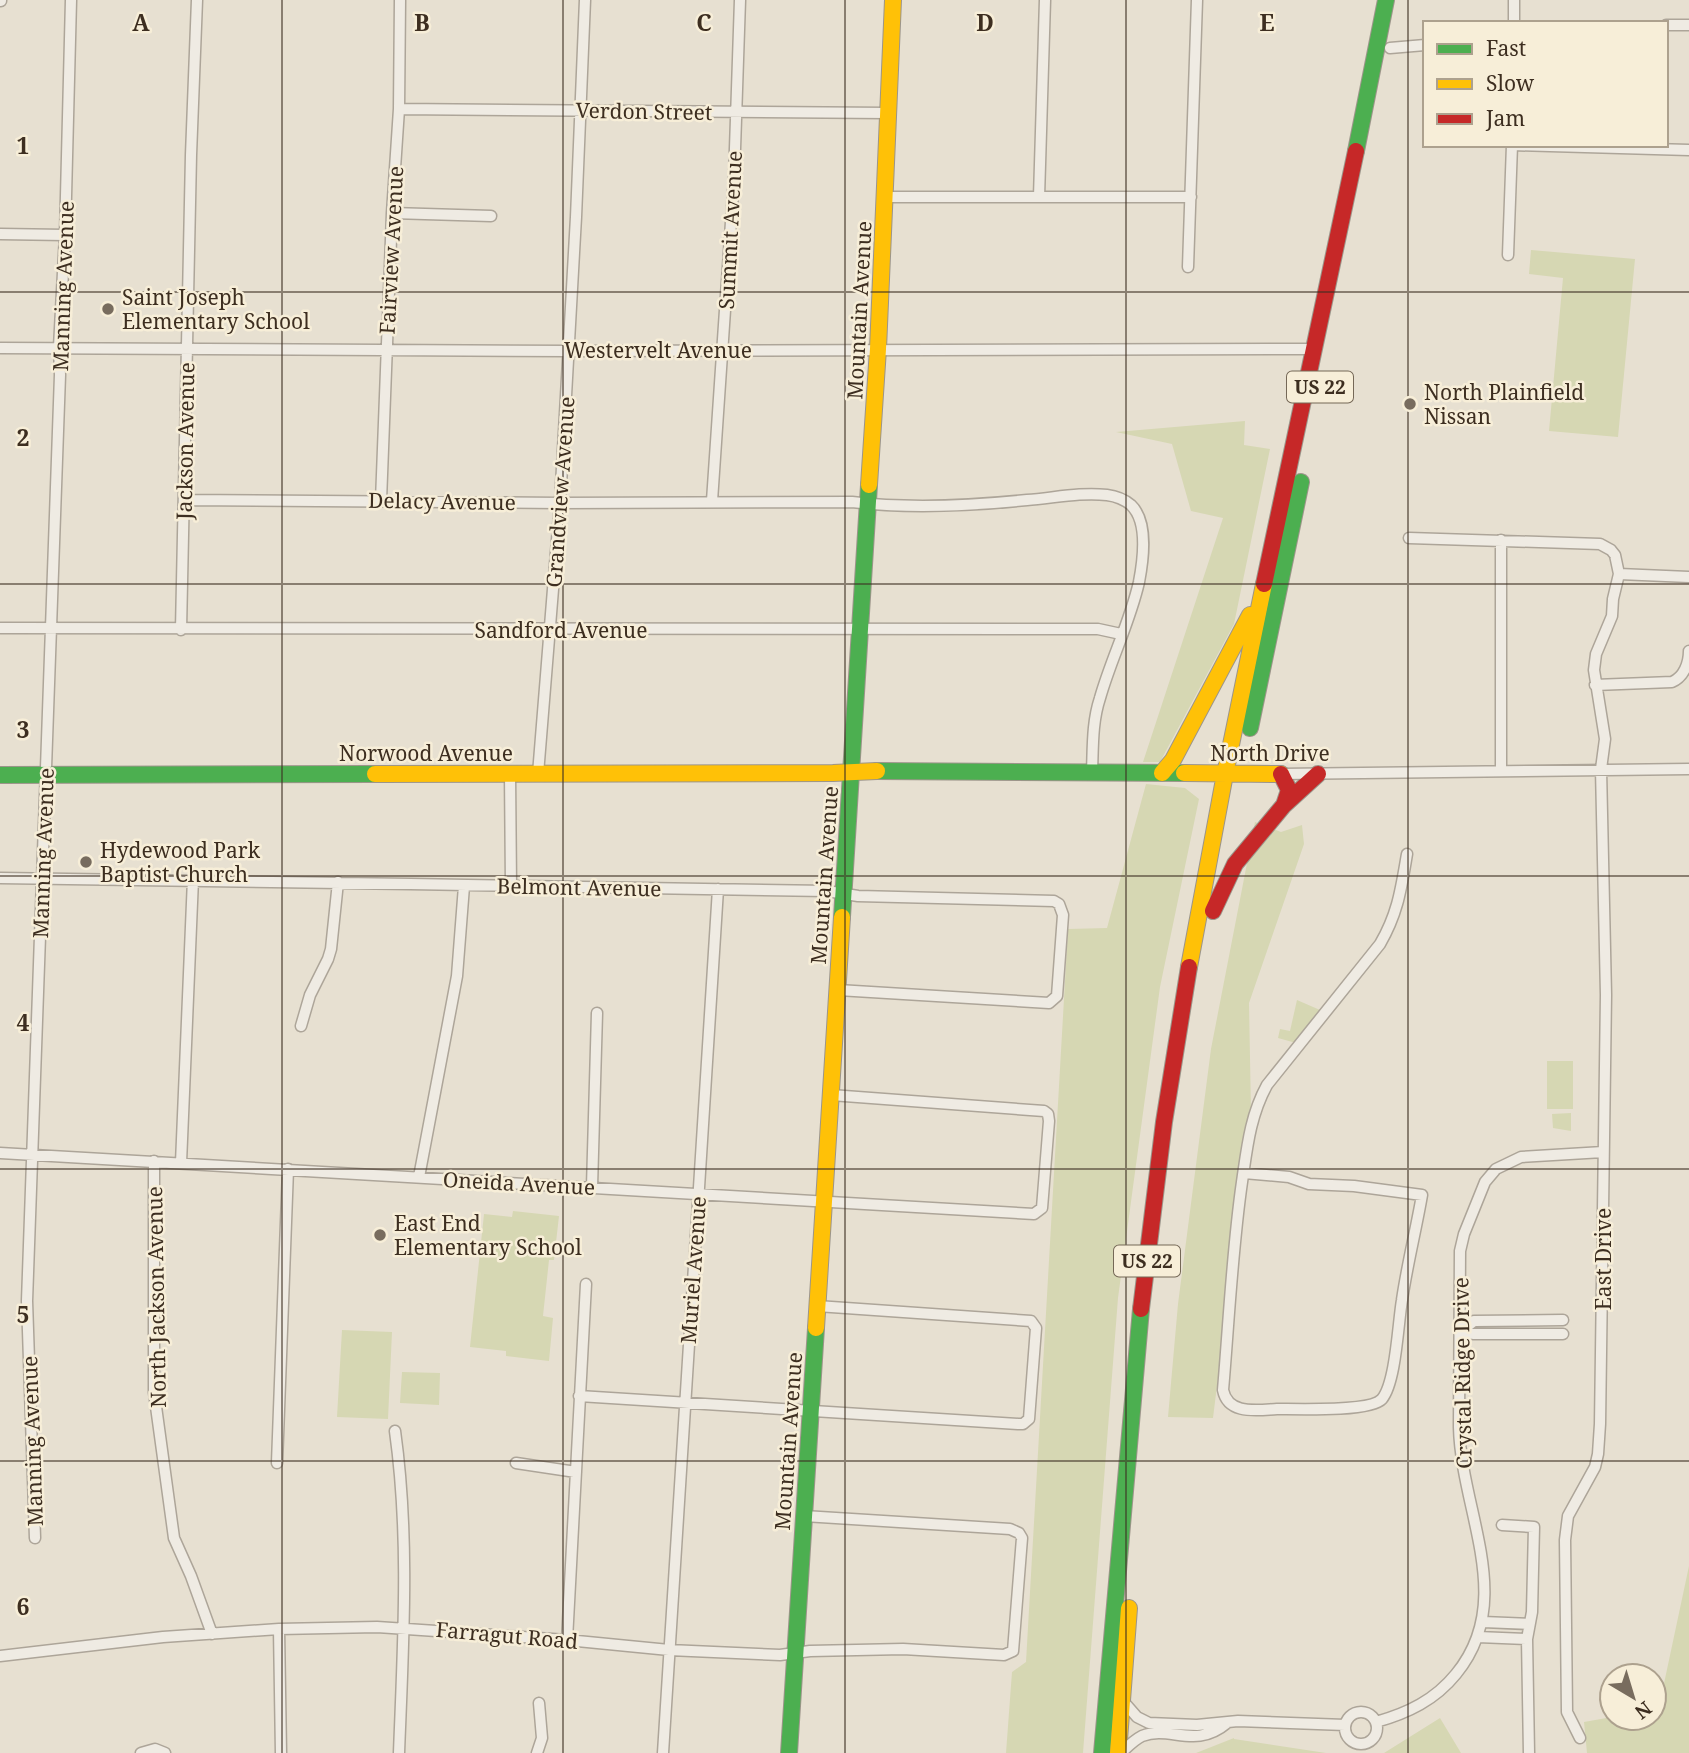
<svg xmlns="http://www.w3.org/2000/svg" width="1689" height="1753" font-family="'Noto Serif',serif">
<rect width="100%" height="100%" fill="#e7e0d1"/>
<path fill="#d6d7b3" d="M1531 250 1635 259 1618 437 1549 431 1563 278 1529 274Z
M1245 421 1244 445 1270 449 1234 624 1160 762H1143L1223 518 1191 511 1172 444 1116 432Z
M1146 784 1185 788 1199 799 1160 987 1118 1298 1083 1753H1006L1012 1672 1026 1662 1068 929 1107 928Z
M1255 822 1281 832 1302 825 1304 844 1249 1003 1251 1112 1213 1418 1168 1417 1178 1304 1211 1049Z
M1297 1000 1320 1010 1296 1043 1278 1038 1280 1029 1290 1031Z
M1547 1061H1573V1109H1547Z
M1571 1113V1131L1553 1128 1552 1114Z
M513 1211 559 1216 554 1260H549L543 1316 553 1318 549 1361 506 1356V1351L470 1347 484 1214 512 1217Z
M342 1330 392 1332 388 1419 337 1417Z
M402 1372 440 1373 439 1405 400 1403Z
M1689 1566V1753H1587L1584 1722 1612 1717 1654 1718V1708L1659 1707Z
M1440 1718 1461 1753H1384Z
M1234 1738V1739L1326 1753H1196Z"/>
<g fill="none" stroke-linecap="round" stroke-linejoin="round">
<defs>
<path id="street" d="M1 0V1
M1514 23V0
M1666 25H1689
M1390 48 1425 45
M399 109 888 113
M1512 145 1689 150
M886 197H1191
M1039 197 1045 0
M392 213 491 216
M0 234 65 235
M1508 255 1512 145
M1188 267 1197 0
M0 348 569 351 1315 349
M184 500 560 503 852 502C910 509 969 506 1027 500 1054 498 1080 492 1107 495 1115 496 1125 500 1131 505 1149 522 1143 561 1139 582 1130 622 1111 659 1100 698 1092 722 1093 747 1092 772
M381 501 392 213 399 109 400 0
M712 501 734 178 740 0
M1409 538 1600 544 1611 550 1615 555 1619 574 1613 599 1612 616 1596 654 1594 670 1605 739 1601 769 1606 995 1600 1424 1598 1454 1595 1467 1568 1516 1565 1540 1567 1712 1580 1738
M1619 574 1689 577
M0 628 1098 629 1121 634
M181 630 191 155 197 0
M1595 685 1672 682C1684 677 1689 663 1689 651
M1501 770V540
M510 774 511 887
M538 774 560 503 576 217 585 0
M1281 774 1689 769
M0 878C276 882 551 886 827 891L858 896 1054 901 1059 904 1063 915 1057 996 1049 1003 838 990
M301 1026 310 995 328 959 331 949 338 882
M0 1153 1034 1214 1042 1208 1049 1121 1048 1114 1044 1111 831 1095
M154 1161V1392L174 1538 191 1576 212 1634
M181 1163 193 879
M1244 1173 1289 1177 1309 1184 1354 1186 1422 1195C1416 1230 1407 1265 1402 1300 1398 1323 1396 1382 1382 1399 1371 1412 1295 1409 1277 1409 1256 1410 1228 1415 1223 1390 1229 1321 1232 1251 1242 1182 1247 1148 1250 1116 1267 1085L1380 944C1398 913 1401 889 1407 854
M419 1177 457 976 464 886
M592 1187 597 1013
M1460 1332 1474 1321 1563 1320
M1460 1332 1474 1334H1563
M579 1396 1018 1424H1023L1029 1419 1036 1328 1031 1321 817 1306
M395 1431C410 1538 403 1646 399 1753
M277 1463 288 1169
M516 1463 576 1472
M1502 1525 1534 1527 1532 1612 1527 1639 1529 1753
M35 1538 27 1301 60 375 59 347 65 235 71 0
M1483 1622 1529 1624
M279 1629 281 1753
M1478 1637 1527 1639
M567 1640 586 1284
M0 1656 163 1637 279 1629 377 1627 567 1640 669 1650 780 1655 810 1651 903 1649 1004 1655 1013 1651 1022 1538 1019 1533 1010 1529 804 1516
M1123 1701 1137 1717 1149 1723 1197 1725 1238 1721 1345 1725
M1345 1728a16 16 0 1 1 32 0a16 16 0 1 1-32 0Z
M1376 1722C1408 1713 1435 1700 1456 1674 1517 1600 1461 1512 1459 1427L1460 1251 1464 1234 1485 1182 1496 1169 1521 1157 1603 1152
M141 1753 155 1749 165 1753
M537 1753 542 1738 539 1703
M663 1753 718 889
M1121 1753C1127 1747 1134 1740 1142 1736 1170 1725 1195 1750 1227 1723"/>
<path id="fast" d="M1356 151 1386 0
M1250 728 1301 482
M877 771 1184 773
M0 775 375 774
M842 917 869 485
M789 1753 816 1328
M1102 1753 1141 1309"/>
<path id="slow" d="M869 485 878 349 893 0
M1162 773 1173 760 1250 615
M1184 773 1281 774
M375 774 833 773 877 771
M1189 967 1225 774 1264 584
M816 1328 842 917
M1118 1753 1129 1608"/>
<path id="jam" d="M1264 584 1356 151
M1284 805 1318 774
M1213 911 1235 864 1284 805 1289 790 1281 774
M1141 1309 1164 1122 1189 967"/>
</defs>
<use href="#street" stroke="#ada599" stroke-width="13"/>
<use href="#fast" stroke="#9c958a" stroke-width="18"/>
<use href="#slow" stroke="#9c958a" stroke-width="18"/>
<use href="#jam" stroke="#9c958a" stroke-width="18"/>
<use href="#street" stroke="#efebe3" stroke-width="10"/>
<use href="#fast" stroke="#4caf50" stroke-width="16"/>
<use href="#slow" stroke="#ffc107" stroke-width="16"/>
<use href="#jam" stroke="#c62828" stroke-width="16"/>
</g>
<path fill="none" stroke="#3d2e20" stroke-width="2" stroke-opacity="0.55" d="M282 0V1753M563 0V1753M845 0V1753M1126 0V1753M1408 0V1753M0 292H1689M0 584H1689M0 876H1689M0 1169H1689M0 1461H1689"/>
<g fill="#786c5e" stroke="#f7eed8" stroke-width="2.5">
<circle cx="108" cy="309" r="7"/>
<circle cx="1410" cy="404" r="7"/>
<circle cx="86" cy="862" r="7"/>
<circle cx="380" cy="1235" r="7"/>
</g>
<g text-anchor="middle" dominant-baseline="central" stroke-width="5" stroke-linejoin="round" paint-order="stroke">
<g fill="#f7eed8" stroke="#756857" stroke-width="2">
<rect x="1287" y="371.5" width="66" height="31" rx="5"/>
<rect x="1114" y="1245.5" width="66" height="31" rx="5"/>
</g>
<g font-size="19" font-weight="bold" fill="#3d2e20">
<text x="1320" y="387">US 22</text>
<text x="1147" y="1261">US 22</text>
</g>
<g font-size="21" fill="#3d2e20" stroke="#f7eed8">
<text transform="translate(644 111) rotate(1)">Verdon Street</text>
<text transform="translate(730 230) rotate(-87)">Summit Avenue</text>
<text transform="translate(391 250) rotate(-87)">Fairview Avenue</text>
<text transform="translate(63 286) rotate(-88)">Manning Avenue</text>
<text transform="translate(859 310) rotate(-87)">Mountain Avenue</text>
<text x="658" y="350">Westervelt Avenue</text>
<text transform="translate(185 441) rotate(-89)">Jackson Avenue</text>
<text transform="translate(560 492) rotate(-86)">Grandview Avenue</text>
<text transform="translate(442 501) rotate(1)">Delacy Avenue</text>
<text x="561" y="630">Sandford Avenue</text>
<text x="426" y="753">Norwood Avenue</text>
<text x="1270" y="753">North Drive</text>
<text transform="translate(43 853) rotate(-88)">Manning Avenue</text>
<text transform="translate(824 875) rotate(-86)">Mountain Avenue</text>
<text transform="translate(579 887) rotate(1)">Belmont Avenue</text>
<text transform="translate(519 1183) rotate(3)">Oneida Avenue</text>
<text transform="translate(1603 1259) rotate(-90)">East Drive</text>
<text transform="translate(693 1270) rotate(-86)">Muriel Avenue</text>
<text transform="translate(156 1297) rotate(-91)">North Jackson Avenue</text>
<text transform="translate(1462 1373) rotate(-91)">Crystal Ridge Drive</text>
<text transform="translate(32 1441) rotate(-92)">Manning Avenue</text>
<text transform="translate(788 1441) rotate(-86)">Mountain Avenue</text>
<text transform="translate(507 1635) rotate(5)">Farragut Road</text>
</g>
<g font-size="21" fill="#3d2e20" stroke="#f7eed8" text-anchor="start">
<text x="122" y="297">Saint Joseph<tspan x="122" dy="24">Elementary School</tspan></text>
<text x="1424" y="392">North Plainfield<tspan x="1424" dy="24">Nissan</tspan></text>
<text x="100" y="850">Hydewood Park<tspan x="100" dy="24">Baptist Church</tspan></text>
<text x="394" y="1223">East End<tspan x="394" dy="24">Elementary School</tspan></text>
</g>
</g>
<g font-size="23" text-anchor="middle" font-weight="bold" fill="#3d2e20" stroke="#f7eed8" stroke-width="5" stroke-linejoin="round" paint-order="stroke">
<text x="141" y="31">A</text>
<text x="422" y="31">B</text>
<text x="704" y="31">C</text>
<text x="985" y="31">D</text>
<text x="1267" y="31">E</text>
<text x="23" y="154">1</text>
<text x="23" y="446">2</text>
<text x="23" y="738">3</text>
<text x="23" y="1031">4</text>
<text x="23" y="1323">5</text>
<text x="23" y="1615">6</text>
</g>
<rect x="1423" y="21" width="245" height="126" fill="#f7eed8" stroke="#ada18e" stroke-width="2"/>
<rect x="1437" y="44" width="35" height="10" fill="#4caf50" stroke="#ada18e" stroke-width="2"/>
<text x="1486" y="56" font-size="21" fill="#3d2e20">Fast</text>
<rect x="1437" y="79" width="35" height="10" fill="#ffc107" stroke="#ada18e" stroke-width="2"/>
<text x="1486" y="91" font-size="21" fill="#3d2e20">Slow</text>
<rect x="1437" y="114" width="35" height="10" fill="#c62828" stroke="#ada18e" stroke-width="2"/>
<text x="1486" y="126" font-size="21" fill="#3d2e20">Jam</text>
<g transform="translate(1633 1697) rotate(142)"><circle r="33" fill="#f7eed8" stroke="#ada18e" stroke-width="2"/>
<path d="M0-5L12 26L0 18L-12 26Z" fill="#786c5e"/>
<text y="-10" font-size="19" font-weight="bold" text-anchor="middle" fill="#3d2e20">N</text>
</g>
</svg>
